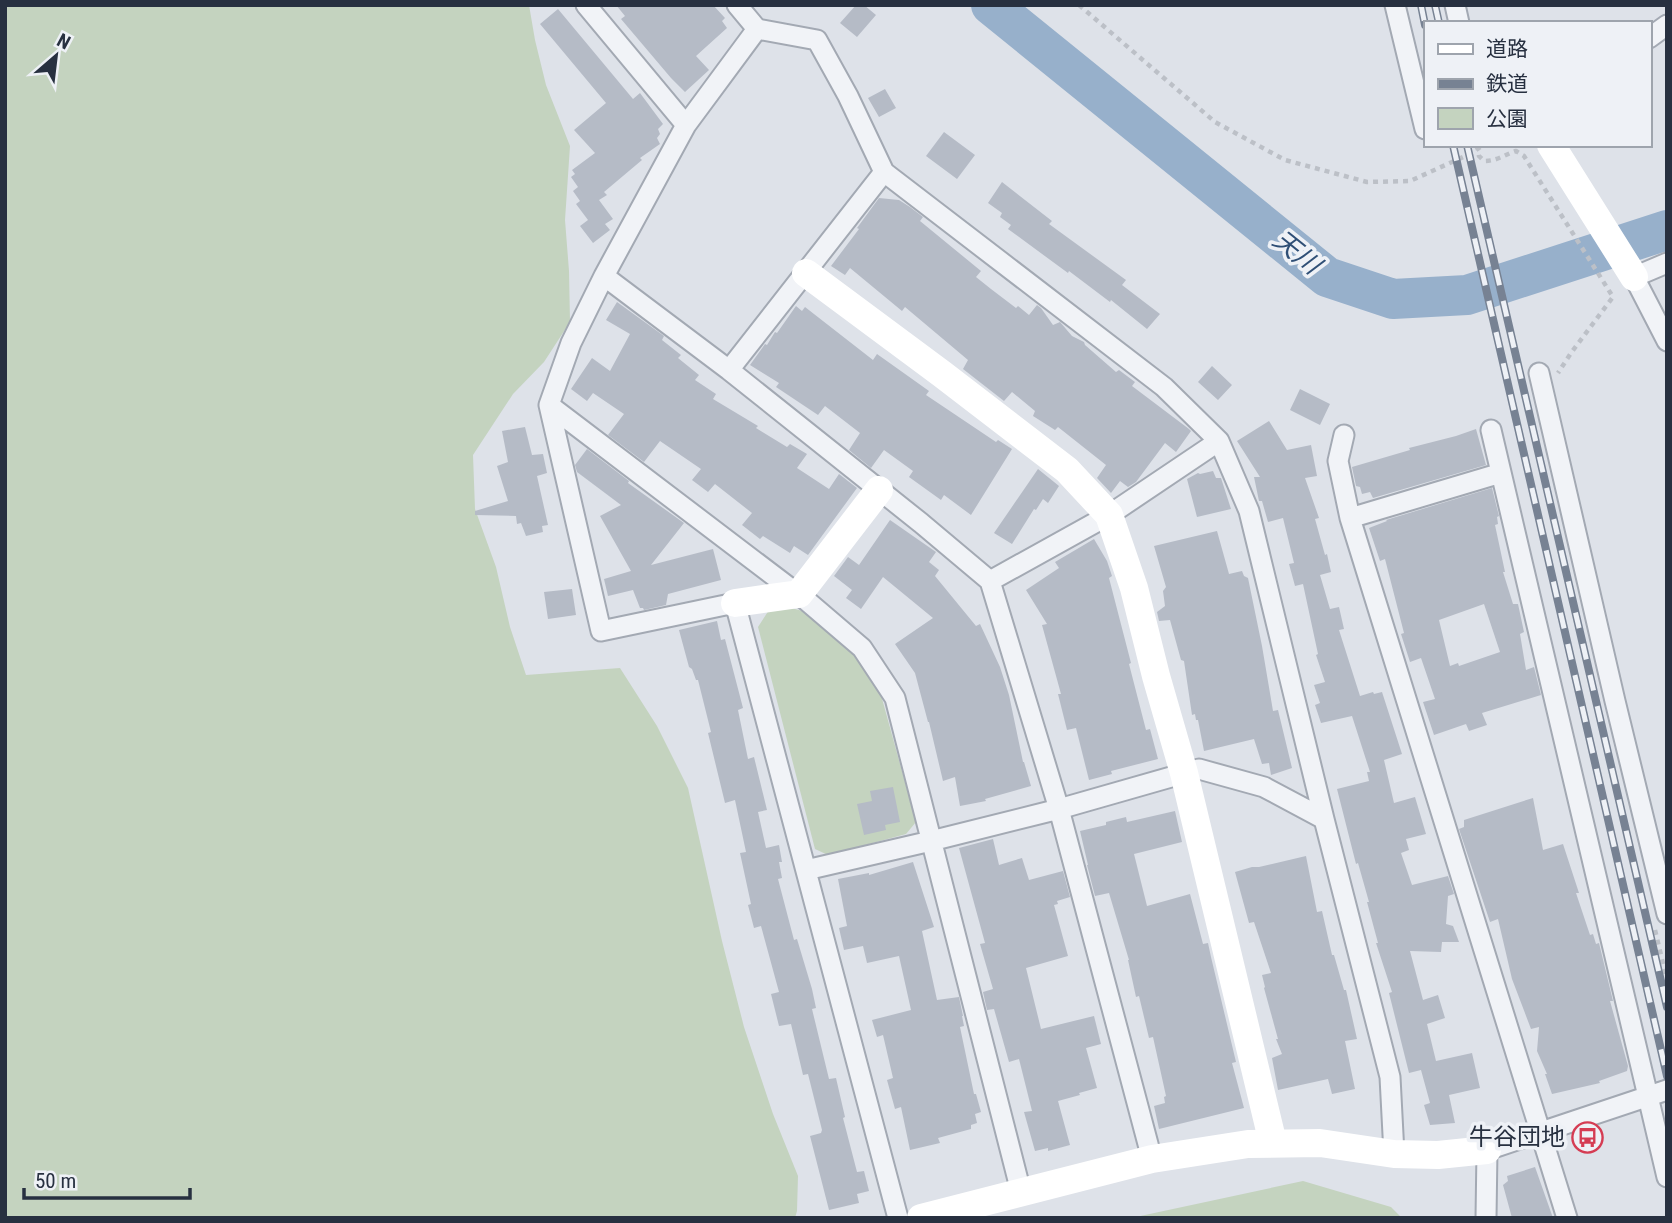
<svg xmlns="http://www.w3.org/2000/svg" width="1672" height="1223" font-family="'Roboto Condensed','Noto Sans JP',sans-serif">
<rect width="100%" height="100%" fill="#dee2e9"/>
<path fill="#c4d3bf" d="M5 5H529L535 40 546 85 570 146 565 220 569 271 570 322 544 362 513 394 473 455 475 509 496 567 510 627 526 675 620 668 657 726 688 788 722 941 744 1027 773 1114 798 1176 797 1211 795 1218H5Z
M788 607 813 614 859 658 881 695 916 822 906 834 828 855 815 849 758 627 769 610Z
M1303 1181 1391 1207 1402 1218H1131Z"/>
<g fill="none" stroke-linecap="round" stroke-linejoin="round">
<path stroke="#97b0cb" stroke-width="40" d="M991 5 1327 277 1393 299 1467 295 1667 230"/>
</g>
<path fill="#b5bbc6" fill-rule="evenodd" d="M616 5H713L725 18 722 21 727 28 696 56 709 70 685 92 671 78 621 19 625 16Z
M856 5H864L876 15 857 37 840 23Z
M558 9 633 99 640 93 663 124 658 129 660 134 657 138 660 144 640 158 642 160 604 192 607 195 599 200 613 219 605 224 610 230 593 243 580 226 588 220 576 204 580 201 573 191 578 187 571 177 575 174 572 170 595 153 574 130 606 103 540 24Z
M885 89 896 108 879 117 868 98Z
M944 132 975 155 957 179 926 156Z
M1002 182 1052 221 1049 224 1126 280 1122 285 1160 314 1147 329 1111 300 1110 302 1069 271 1068 273 1008 229 1011 225 1000 217 1002 213 988 203Z
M879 198 899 200 910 207 923 217 920 221 981 271 976 277 991 289 1016 308 1018 306 1029 315 1037 305 1041 308 1053 325 1060 322 1072 336 1084 342 1085 345 1116 372 1119 370 1135 382 1132 386 1189 429 1191 431 1176 452 1165 443 1136 482 1128 487 1120 481 1111 493 1097 478 1106 465 1058 427 1055 430 1033 416 1035 411 1012 392 1004 401 963 369 968 360 905 307 902 311 850 268 845 275 831 266 859 229 857 228Z
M617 302 664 336 662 340 681 355 678 358 699 375 695 380 716 394 713 399 758 426 756 428 787 447 790 444 807 454 797 468 829 489 839 474 857 488 808 555 794 546 790 553 763 536 760 539 742 525 752 513 715 484 708 492 692 480 701 469 660 441 644 462 608 435 624 414 593 393 587 401 571 389 592 358 610 371 630 334 606 320Z
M796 306 802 311 805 307 873 360 877 354 929 391 926 395 996 442 998 440 1012 449 971 515 944 495 941 500 909 477 913 471 884 450 871 468 849 450 860 433 825 406 818 415 776 387 779 383 750 365 765 344 767 345 775 332 777 333Z
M1212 366 1232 385 1218 400 1198 382Z
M1300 389 1330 404 1320 425 1290 410Z
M1269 421 1287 450 1311 445 1317 476 1305 478 1319 518 1315 519 1325 555 1327 554 1331 572 1320 575 1330 609 1339 607 1344 629 1339 630 1360 696 1373 692 1374 694 1382 692 1402 754 1384 760 1394 803 1415 797 1426 834 1406 839 1409 850 1401 853 1412 885 1448 876 1454 894 1448 896 1446 924 1453 926 1459 942H1442L1441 952 1410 951 1423 1000 1438 995 1445 1018 1427 1024 1436 1061 1472 1053 1480 1088 1449 1095 1455 1123 1430 1125 1424 1105 1430 1103 1421 1070 1409 1073 1389 993 1392 992 1376 943H1378L1367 902H1369L1358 863 1356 864 1337 789 1369 781 1367 772H1370L1352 716 1321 723 1315 705 1320 703 1314 685 1325 682 1316 655 1318 654 1303 584 1295 586 1289 564 1294 563 1283 518 1268 522 1262 501H1259L1254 477H1260L1237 441Z
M525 427 532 455 543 454 547 473 537 476 548 525 542 526 543 532 526 536 521 523 517 524 516 516 475 515V511L508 501 497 466 508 462 502 431Z
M1476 429 1486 465 1373 498 1370 492 1362 494 1360 487 1356 486 1352 467 1410 450 1409 448 1456 436Z
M587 449 629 481 628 483 684 523 651 565 713 549 721 580 668 594 666 605 644 610 643 608H640L633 590 608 596 604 579 631 571 600 516 621 505 577 472 575 465Z
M1038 469 1059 486 1048 503 1043 499 1036 510 1034 509 1012 544 994 533Z
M1213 471 1216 478H1221L1231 509 1197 517 1187 479 1198 473 1200 474Z
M1492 488 1499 516 1497 517 1498 524 1495 525 1505 572H1503L1513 604H1518L1524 632 1520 634 1526 670 1534 667 1541 695 1482 713 1487 725 1469 731 1466 724 1434 735 1423 702 1435 699 1421 658 1410 662 1401 634 1404 633 1385 559 1380 561 1369 528 1387 521 1386 520ZM1484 604 1500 652 1459 666 1458 663 1450 666 1439 620Z
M890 520 936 552 929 562 939 570 935 576 976 626 980 624 1000 667 1009 695 1023 762H1024L1031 786 985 799 986 801 960 806 955 777 943 781 929 722H928L915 673 895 644 933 618 883 577 861 609 846 598 852 590 834 576 848 557 859 565Z
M1217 531 1229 574 1242 571 1244 576 1248 578 1262 646 1273 711 1278 710 1292 768 1271 775 1269 763 1262 764 1254 739 1204 751 1198 720H1196L1195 714 1192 715 1184 661 1181 660 1170 620 1159 621 1157 612 1165 606 1163 591 1166 587 1154 546Z
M1094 539 1107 561 1112 576 1109 578 1131 663 1129 664 1146 730 1150 729 1158 759 1111 771 1112 774 1089 780 1076 728 1067 730 1058 694H1061L1042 625 1047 624 1026 590 1059 568 1055 562Z
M572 589 576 615 548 619 544 592Z
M717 621 721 640 725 639 743 708 738 710 748 759 754 757 767 810 758 812 766 848 779 845 782 862H779L782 878 778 879 794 940 797 939 812 989 816 1008 812 1009 829 1079 836 1078 845 1117 843 1118 857 1172 864 1171 869 1191 857 1194 859 1203 829 1210 810 1136 821 1133 822 1130 808 1074 803 1075 791 1024 779 1026 771 994 779 992 761 926 754 928 748 905 751 904 740 853 746 852 735 800 725 803 708 733 711 732 698 680H696L692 669 689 667 679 630Z
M893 787 900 822 885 825 886 830 864 835 857 804 872 801 870 791Z
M1533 798 1543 850 1563 844 1579 893H1576L1590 935 1593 934 1596 944 1599 943 1613 1001H1610L1628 1066 1627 1071 1599 1081 1600 1083 1552 1094 1545 1074H1547L1537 1051 1539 1027 1531 1029 1512 979 1498 919 1490 922 1459 829 1464 827V820Z
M1175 811 1182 842 1134 854 1147 906 1190 894 1203 944 1208 943 1211 957 1236 1062 1232 1063 1244 1108 1159 1129 1154 1106 1165 1103 1164 1097 1166 1096 1153 1037 1149 1038 1139 996 1136 997 1128 960H1129L1109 893 1095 896 1087 865H1088L1080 831 1106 825V822L1126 817 1127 822Z
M993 839 999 865 1022 858 1029 880 1063 871 1070 897 1057 901 1058 904 1054 905 1068 956 1026 968 1041 1029 1094 1016 1101 1044 1086 1048 1097 1088 1079 1093 1080 1095 1058 1101 1070 1145 1048 1151V1148L1035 1151 1024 1112 1032 1111 1019 1059 1009 1062 994 1009 987 1010 983 992 993 989 980 944 985 943 959 848Z
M1306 856 1317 912 1322 911 1332 955H1334L1344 990H1346L1357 1039 1345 1041 1355 1089 1332 1094 1328 1079 1278 1090 1272 1058 1282 1054 1276 1039H1278L1264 988 1265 987 1262 975 1271 973 1254 922 1249 923 1235 872 1252 867H1259Z
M913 862 934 927 922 931 937 1000 959 997 963 1016H962L964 1026 960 1027 974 1094H976L981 1112 975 1114 977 1123 971 1125V1129L938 1138 940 1143 910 1150 901 1107 895 1109 887 1080 893 1078 883 1035 877 1037 872 1020 911 1010 899 956 867 963 863 946 844 950 839 928 847 926 838 879 869 873V875Z
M1535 1167 1553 1218H1512L1503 1185 1508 1181 1507 1176Z"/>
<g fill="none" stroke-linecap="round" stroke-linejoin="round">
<defs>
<path id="street" d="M586 5 686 125
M737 5 757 29 817 40 848 96 884 172 1164 387 1219 441 1249 511 1324 819 1390 1077 1394 1154
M1395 5 1425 129
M1455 5 1459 23
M757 29 686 125 604 276 571 343 549 405 601 631 735 603 898 1218
M1649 38 1667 25
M1667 263 1634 277 1667 341
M604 276 729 370 921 523 990 581 1059 809 1152 1159
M729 370 884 172
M1539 373 1615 701 1667 914
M549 405 807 601 862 648 895 698 1021 1192
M1491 430 1667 1177
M1344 435 1338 461 1350 518 1567 1218
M1350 518 1501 473
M990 581 1109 515 1219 441
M806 870 931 841 1059 809 1199 769 1264 787 1324 819
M1486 1218 1487 1150 1667 1090"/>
</defs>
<use href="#street" stroke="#a3a9b3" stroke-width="23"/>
<path stroke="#bcc0c7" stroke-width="4.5" stroke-dasharray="5 5" stroke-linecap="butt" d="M1079 5 1215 122 1285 160 1367 182 1410 181 1472 153 1483 145
M1477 145 1479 156 1484 161C1497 161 1504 155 1516 151L1524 156 1613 297 1571 353 1558 373
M1655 930 1667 980"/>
<use href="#street" stroke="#f1f3f7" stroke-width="19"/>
<path stroke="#fff" stroke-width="28" d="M1551 145 1634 277
M806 273 942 374 1067 470 1109 515 1134 588 1156 676 1184 773 1273 1143
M735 603 799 594 879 490
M921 1218 1152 1159 1248 1144 1320 1143 1394 1154 1438 1155 1487 1150"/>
<defs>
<path id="rail" d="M1421 5 1425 25
M1435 5 1439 23
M1453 145 1667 1076
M1467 145 1667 1007"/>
</defs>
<use href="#rail" stroke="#778293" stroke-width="8"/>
<use href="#rail" stroke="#eef1f6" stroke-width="5" stroke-dasharray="16" stroke-linecap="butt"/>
</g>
<defs>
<symbol id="bus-ring" viewBox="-11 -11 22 22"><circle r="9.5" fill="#eef1f6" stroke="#d53c53" stroke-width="1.5"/><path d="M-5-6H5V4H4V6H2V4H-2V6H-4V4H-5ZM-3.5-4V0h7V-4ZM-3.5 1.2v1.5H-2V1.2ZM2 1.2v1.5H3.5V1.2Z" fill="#d53c53"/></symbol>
</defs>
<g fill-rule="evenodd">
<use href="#bus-ring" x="1570" y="1120" width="35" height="35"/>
</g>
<g text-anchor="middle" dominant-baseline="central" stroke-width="7" stroke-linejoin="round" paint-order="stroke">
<g font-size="24" fill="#273040" stroke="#eef1f6" text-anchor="end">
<text x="1565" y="1137">牛谷団地</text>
</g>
<g font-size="26" font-style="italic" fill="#2f4f76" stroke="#eef1f6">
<text transform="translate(1297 252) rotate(39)">天川</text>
</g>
</g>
<rect width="1672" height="1223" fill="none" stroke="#273040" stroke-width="14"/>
<rect x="1424" y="21" width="228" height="126" fill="#eef1f6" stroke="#9ea4ad" stroke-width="2"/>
<rect x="1438" y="44" width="35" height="10" fill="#ffffff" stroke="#9ea4ad" stroke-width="2"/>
<text x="1486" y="56" font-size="21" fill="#273040">道路</text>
<rect x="1438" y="79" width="35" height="10" fill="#778293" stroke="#9ea4ad" stroke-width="2"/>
<text x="1486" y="91" font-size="21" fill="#273040">鉄道</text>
<rect x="1438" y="108" width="35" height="21" fill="#c4d3bf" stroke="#9ea4ad" stroke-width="2"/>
<text x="1486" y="126" font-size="21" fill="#273040">公園</text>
<g transform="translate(56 56) rotate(28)" stroke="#eef1f6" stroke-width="5" paint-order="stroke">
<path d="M0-5L12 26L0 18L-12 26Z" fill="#273040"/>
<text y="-10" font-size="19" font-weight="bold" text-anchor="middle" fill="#273040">N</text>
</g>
<path d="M24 1188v10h166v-10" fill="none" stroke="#273040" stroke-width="3.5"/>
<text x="35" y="1188" font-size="21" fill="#273040" stroke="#eef1f6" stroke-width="5" paint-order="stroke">50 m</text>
</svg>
